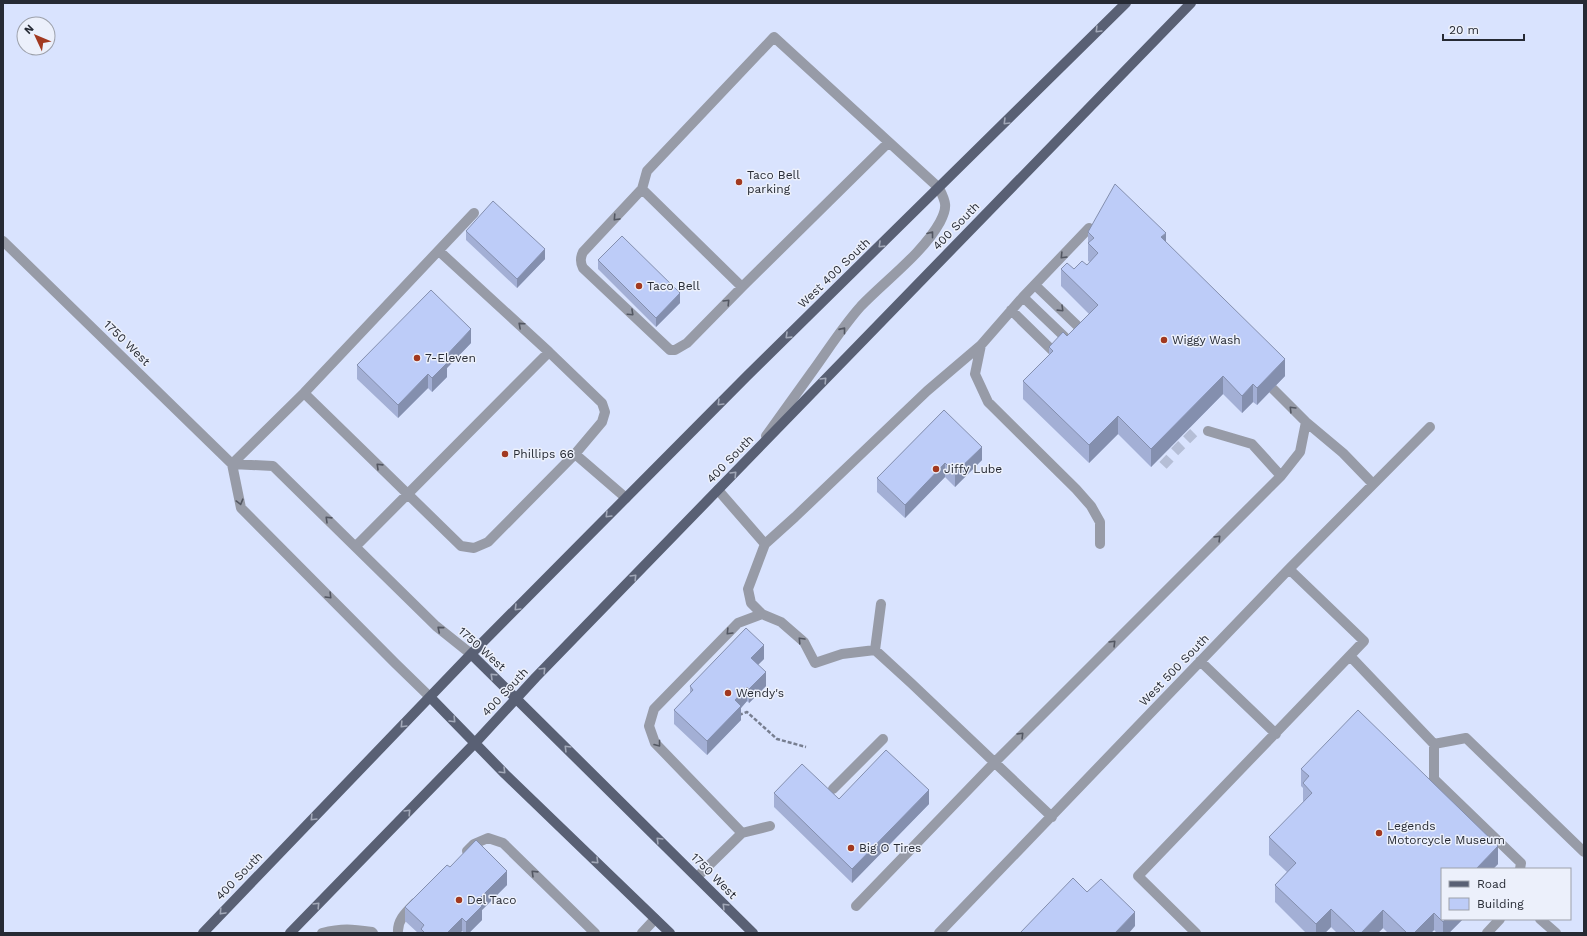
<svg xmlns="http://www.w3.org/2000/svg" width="1587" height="936" font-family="'Work Sans',sans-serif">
<rect width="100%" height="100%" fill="#d9e3fe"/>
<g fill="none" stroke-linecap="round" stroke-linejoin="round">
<path stroke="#b5bed6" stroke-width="10" stroke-dasharray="10 5" stroke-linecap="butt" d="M1176 422 1197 443
M1164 434 1185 455
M1152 448 1173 468"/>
<path stroke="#777e90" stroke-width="2.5" stroke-dasharray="4 2" stroke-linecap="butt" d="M739 715 747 712 777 739 806 747"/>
<path stroke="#979ba7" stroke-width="10" d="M642 189 583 252C580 258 580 262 583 268L670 350H675L687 343 742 287
M3 241 232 464 241 508 395 663 430 697
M439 251 549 352
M1035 285 1086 334
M1023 297 1071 343
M1011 310 1057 355
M981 345 975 374 988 402 1076 489 1091 506 1100 522V544
M1273 389 1306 422 1343 453 1373 484
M304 393 461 546 474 548 488 542 575 454 602 422 605 412 602 403 549 352 356 546
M1208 431 1252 444 1281 476
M766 436C781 415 797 393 812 372 828 350 843 326 861 306 886 280 923 253 940 222 948 207 946 202 939 188L774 37 647 171 642 189 742 287 888 143
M575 454 626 498
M232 464 304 393 474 213
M232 464 273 466 436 626 471 654
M718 490 765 544
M875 650 881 604
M1350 656 1434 744 1466 738 1584 852
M1200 661 1276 734
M1434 744V779L1521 863 1520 869
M833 789 883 739
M1052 817 911 683 875 650 842 654 815 663 804 642 781 622 762 614 751 603 748 589 765 544 795 517 927 391 981 345 1023 297 1089 228
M742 833 655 743 649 726 654 709 738 623 762 614
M467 851 474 844 488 838 503 843 595 933
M697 877 742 833 770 826
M856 906 994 763 1281 476 1300 452 1306 422
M1540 919 1556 933
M322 933C342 928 352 929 372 932L373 933
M398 933C397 920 406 912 415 903
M642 933 655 919
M939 933 1289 569 1430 427
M1196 933 1138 876 1364 641 1289 569
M1487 933 1500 919"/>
<path stroke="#596074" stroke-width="10" d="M471 654 753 933
M430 697 505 774 670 933
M203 933 471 654 747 376 1126 3
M290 933 475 743 536 677 1191 3"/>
</g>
<path fill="#a3afd5" d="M466 231 545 259 517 288 466 240Z
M1088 232 1166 242 1285 376 1257 405 1253 402 1242 413 1223 394 1151 467 1118 434 1089 463 1023 399V381L1049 356V347L1067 336 1089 314 1061 286V269H1074L1087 265 1090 262 1088 261Z
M598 260 680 303 656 327 598 269Z
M471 343 447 368V377L432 392 428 388 398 418 357 379V365Z
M944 410 982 460 955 487 945 477 905 518 877 492V478Z
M764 659 758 664 766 686 749 703 747 701 741 708V720L707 755 674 724V710L690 694V686Z
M1301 769 1498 864 1442 919H1463L1449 933H1437L1434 930 1431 933H1388L1383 928 1378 933H1337L1331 927 1325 933H1306L1275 902V885L1287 872 1269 855V837L1304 802 1303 801V788L1301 786Z
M774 793 839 799 929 804 852 883 774 807Z
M450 867 507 885 482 910V920L469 933H464L462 931 460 933H418L405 921V907Z"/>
<path fill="#848fae" d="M1166 233V250L1161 237Z
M545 249V259L517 288V279Z
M680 293V303L656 327V318Z
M471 329V343L447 368V377L432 392V378L443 359Z
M1285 359V376L1257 405V388Z
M428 374V388L398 418V405Z
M1223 376V394L1151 467V449Z
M1253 384V402L1242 413V396Z
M1118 416V434L1089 463V445Z
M982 447V460L955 487V473Z
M945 463V477L905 518V505Z
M764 645V659L751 672V658Z
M766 672V686L749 703V689Z
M747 687V701L741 708V720L707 755V741L735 700Z
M929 790V804L852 883V869Z
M1498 846V864L1493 869H1476Z
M507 871V885L482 910V920L469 933H466V922L477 901Z
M1331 909V927L1325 933H1316V924Z
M1383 910V928L1378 933H1361Z
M1135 912V926L1129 933H1115Z
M1434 913V930L1431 933H1414Z
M462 918V931L460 933H447Z
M1446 919H1463L1449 933H1443V922Z"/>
<path fill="#bdccf8" stroke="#848fae" d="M1115 184 1166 233 1161 237 1285 359 1257 388 1253 384 1242 396 1223 376 1151 449 1118 416 1089 445 1023 381 1053 351 1049 347 1063 332 1067 336 1098 305 1061 269 1067 263 1074 269 1082 261 1087 265 1098 253 1088 243 1094 238 1088 232Z
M493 201 545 249 517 279 466 231Z
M622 236 680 293 656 318 598 260Z
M431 290 471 329 443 359 447 363 432 378 428 374 398 405 357 365Z
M944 410 982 447 955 473 945 463 905 505 877 478Z
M746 628 764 645 751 658 766 672 749 689 747 687 735 700 741 706 707 741 674 710 693 690 690 686Z
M1358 710 1498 846 1476 869H1442V919H1446L1443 922 1434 913 1414 933H1407L1383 910 1361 933H1356L1331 909 1316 924 1275 885 1296 863 1269 837 1312 793 1303 783 1309 776 1301 769Z
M886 750 929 790 852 869 774 793 802 764 839 799Z
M476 840 507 871 477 901 482 906 466 922 462 918 447 933H425L421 929 424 925 405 907 447 865 450 867Z
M1073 878 1087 892 1101 879 1135 912 1115 933H1020Z"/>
<defs><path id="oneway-chevron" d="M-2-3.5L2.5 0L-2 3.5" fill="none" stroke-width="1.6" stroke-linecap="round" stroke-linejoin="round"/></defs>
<g stroke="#a2a8b8">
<use href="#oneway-chevron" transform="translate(1098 30) rotate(135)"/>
<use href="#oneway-chevron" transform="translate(1006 122) rotate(135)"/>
<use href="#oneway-chevron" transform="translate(881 245) rotate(136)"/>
<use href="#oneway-chevron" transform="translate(788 336) rotate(136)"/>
<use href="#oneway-chevron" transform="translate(824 380) rotate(-46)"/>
<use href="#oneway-chevron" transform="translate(720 403) rotate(135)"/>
<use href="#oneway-chevron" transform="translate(734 474) rotate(-46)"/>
<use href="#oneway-chevron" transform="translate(608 515) rotate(135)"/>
<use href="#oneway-chevron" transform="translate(634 577) rotate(-46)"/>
<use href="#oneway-chevron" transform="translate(517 608) rotate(135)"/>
<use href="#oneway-chevron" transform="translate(543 670) rotate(-46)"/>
<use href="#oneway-chevron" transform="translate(493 676) rotate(-136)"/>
<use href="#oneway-chevron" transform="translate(453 720) rotate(46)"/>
<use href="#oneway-chevron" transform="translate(403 725) rotate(134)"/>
<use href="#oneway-chevron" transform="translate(567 748) rotate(-135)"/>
<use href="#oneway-chevron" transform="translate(503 771) rotate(45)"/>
<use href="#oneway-chevron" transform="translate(408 812) rotate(-46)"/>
<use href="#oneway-chevron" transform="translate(313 818) rotate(134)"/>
<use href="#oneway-chevron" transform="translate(659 840) rotate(-135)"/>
<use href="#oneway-chevron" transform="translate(596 861) rotate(44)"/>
<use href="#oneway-chevron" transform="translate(317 905) rotate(-46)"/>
<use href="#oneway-chevron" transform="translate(725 906) rotate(-135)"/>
<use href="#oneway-chevron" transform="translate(222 912) rotate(133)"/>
</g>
<g stroke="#535762">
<use href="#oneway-chevron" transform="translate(616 218) rotate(133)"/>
<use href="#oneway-chevron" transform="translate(931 234) rotate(-52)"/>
<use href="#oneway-chevron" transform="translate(1063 256) rotate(134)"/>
<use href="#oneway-chevron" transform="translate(727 302) rotate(-46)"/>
<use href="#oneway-chevron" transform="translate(1061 309) rotate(44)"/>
<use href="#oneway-chevron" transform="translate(631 313) rotate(43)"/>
<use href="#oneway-chevron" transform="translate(521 325) rotate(-138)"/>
<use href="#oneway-chevron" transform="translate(843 330) rotate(-51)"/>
<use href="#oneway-chevron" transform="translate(1292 409) rotate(-135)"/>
<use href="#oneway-chevron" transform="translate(379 466) rotate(-136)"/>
<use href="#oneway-chevron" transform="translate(240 502) rotate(75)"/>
<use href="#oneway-chevron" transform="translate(328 519) rotate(-136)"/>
<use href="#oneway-chevron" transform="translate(1218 538) rotate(-45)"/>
<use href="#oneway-chevron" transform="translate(329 596) rotate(45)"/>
<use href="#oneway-chevron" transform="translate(440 629) rotate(-140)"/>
<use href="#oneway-chevron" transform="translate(729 632) rotate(134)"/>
<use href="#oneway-chevron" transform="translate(801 640) rotate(-133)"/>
<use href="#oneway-chevron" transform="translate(1113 643) rotate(-45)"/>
<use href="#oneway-chevron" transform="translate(1021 735) rotate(-45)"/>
<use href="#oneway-chevron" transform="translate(658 744) rotate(52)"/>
<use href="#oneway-chevron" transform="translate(534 873) rotate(-136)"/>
</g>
<g fill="#a23920" stroke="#ecf0fb" stroke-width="1.5">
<circle cx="739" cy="182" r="4"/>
<circle cx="639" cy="286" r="4"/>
<circle cx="1164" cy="340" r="4"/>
<circle cx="417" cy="358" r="4"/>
<circle cx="505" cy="454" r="4"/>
<circle cx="936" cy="469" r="4"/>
<circle cx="728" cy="693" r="4"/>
<circle cx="1379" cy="833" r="4"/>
<circle cx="851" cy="848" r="4"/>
<circle cx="459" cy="900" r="4"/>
</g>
<g text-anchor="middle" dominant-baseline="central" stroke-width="3" stroke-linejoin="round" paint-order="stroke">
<g font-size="12" fill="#262a34" stroke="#ecf0fb" text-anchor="start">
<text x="747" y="175">Taco Bell<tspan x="747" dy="14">parking</tspan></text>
<text x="647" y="286">Taco Bell</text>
<text x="1172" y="340">Wiggy Wash</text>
<text x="425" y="358">7-Eleven</text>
<text x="513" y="454">Phillips 66</text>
<text x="944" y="469">Jiffy Lube</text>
<text x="736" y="693">Wendy's</text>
<text x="1387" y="826">Legends<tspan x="1387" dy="14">Motorcycle Museum</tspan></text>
<text x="859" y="848">Big O Tires</text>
<text x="467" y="900">Del Taco</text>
</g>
<g font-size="12" fill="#262a34" stroke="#ecf0fb">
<text transform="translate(956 226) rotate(-46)">400 South</text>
<text transform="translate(834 273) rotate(-44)">West 400 South</text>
<text transform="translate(127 343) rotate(44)">1750 West</text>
<text transform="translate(730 459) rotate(-46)">400 South</text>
<text transform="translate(482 649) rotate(42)">1750 West</text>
<text transform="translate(1174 670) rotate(-46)">West 500 South</text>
<text transform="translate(505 692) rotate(-47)">400 South</text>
<text transform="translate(239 876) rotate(-46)">400 South</text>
<text transform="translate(714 876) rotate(45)">1750 West</text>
</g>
</g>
<rect width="1587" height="936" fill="none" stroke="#262a34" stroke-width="8"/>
<rect x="1441" y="868" width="130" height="52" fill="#ecf0fb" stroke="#9da1ab"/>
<rect x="1449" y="881" width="20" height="6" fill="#596074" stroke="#9da1ab"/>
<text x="1477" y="888" font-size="12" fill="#262a34">Road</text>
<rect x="1449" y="898" width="20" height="12" fill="#bdccf8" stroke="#9da1ab"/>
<text x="1477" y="908" font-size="12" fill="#262a34">Building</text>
<g transform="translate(36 36) rotate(314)"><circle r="19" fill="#ecf0fb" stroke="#9da1ab"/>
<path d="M0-3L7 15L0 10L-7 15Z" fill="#a23920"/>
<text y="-6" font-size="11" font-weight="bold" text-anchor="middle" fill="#262a34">N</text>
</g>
<path d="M1443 34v6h81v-6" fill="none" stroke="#262a34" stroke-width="2"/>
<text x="1449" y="34" font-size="12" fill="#262a34" stroke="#ecf0fb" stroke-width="3" paint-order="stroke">20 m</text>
</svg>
